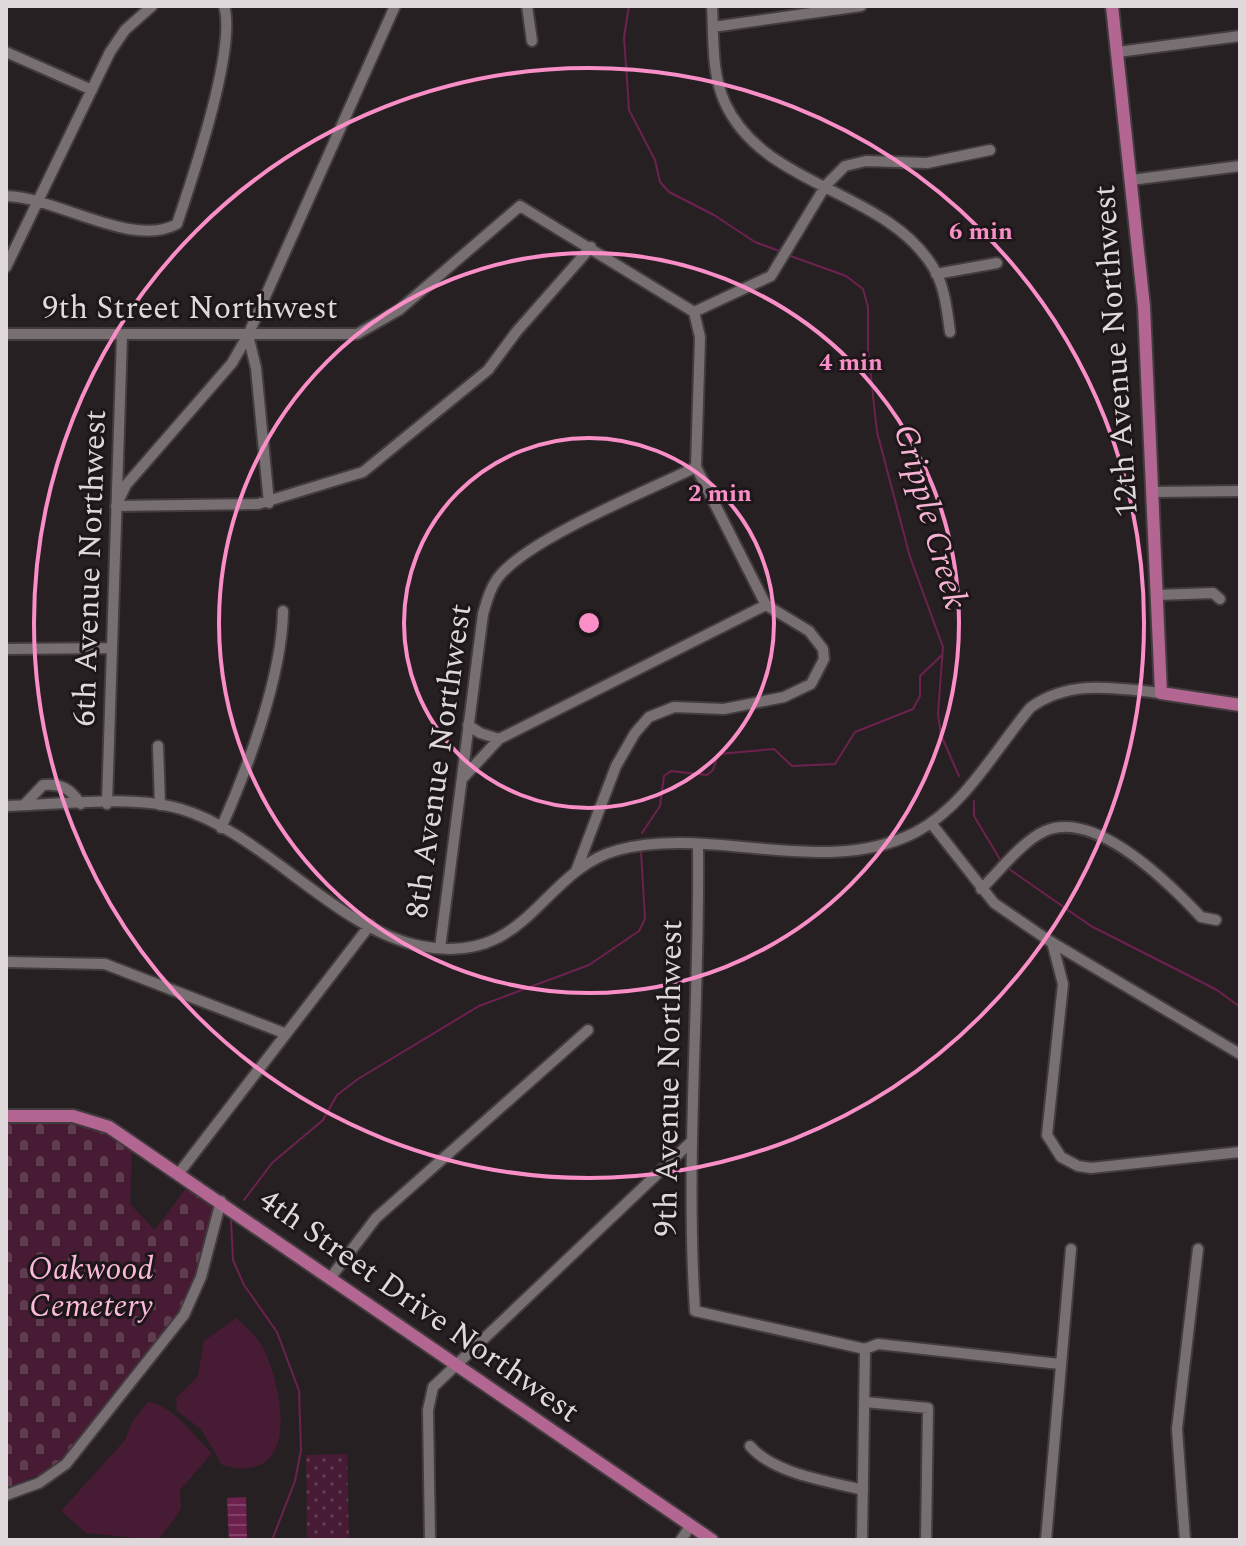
<svg xmlns="http://www.w3.org/2000/svg" width="1246" height="1546" font-family="Spectral,serif">
<defs>
<pattern id="cemetery-stones" width="16" height="16" patternUnits="userSpaceOnUse" patternTransform="scale(2)"><rect width="16" height="16" fill="#461b33"/><path d="M2 7V4a2 2 0 0 1 4 0v3zM10 15v-3a2 2 0 0 1 4 0v3z" fill="#603c50"/></pattern>
<pattern id="park-dots" width="8" height="8" patternUnits="userSpaceOnUse" patternTransform="scale(2)"><rect width="8" height="8" fill="#461b33"/><path d="M2 2h.1M6 6h.1" fill="none" stroke="#603c50" stroke-width="1.8" stroke-linecap="round"/></pattern>
<pattern id="water-rules" width="6" height="5" patternUnits="userSpaceOnUse" patternTransform="scale(2)"><rect width="6" height="5" fill="#6d214e"/><path d="M0 2.5h6" fill="none" stroke="#814167"/></pattern>
</defs>
<rect width="100%" height="100%" fill="#272023"/>
<path fill="#461b33" d="M236 1318C245 1327 256 1335 262 1346 284 1388 302 1488 222 1465L201 1429 177 1411 176 1398 198 1376 204 1341Z
M148 1402C170 1403 196 1438 212 1453L180 1490 181 1509 159 1540 86 1533 61 1511 125 1440 132 1422Z"/>
<path fill="url(#cemetery-stones)" d="M57 1120 95 1128 132 1149 130 1204 155 1230 187 1187 215 1207 195 1282 178 1312 64 1459 50 1470 6 1488V1121Z"/>
<path fill="url(#park-dots)" d="M347 1454 349 1540H307L306 1455Z"/>
<path fill="url(#water-rules)" d="M246 1497 247 1540H229L227 1498Z"/>
<g fill="none" stroke-linecap="round" stroke-linejoin="round">
<path stroke="#6d214e" stroke-width="2" d="M629 6 624 37 629 110 655 160 660 182 669 192 714 215 755 242 782 252
M788 255 846 276 863 289 868 307V350L877 432 910 557 943 647 938 714 941 735 959 776
M974 801V816L1001 861
M642 833 660 806 664 776 671 771 707 775 713 770 718 754 774 749 792 766 835 764 855 732 913 709 920 696V676L941 656
M1009 869 1091 926 1217 990 1240 1007
M244 1200 272 1163 323 1120 337 1095 358 1079 479 1006 589 965 639 931 645 919 641 852
M231 1220 233 1260 244 1285 277 1332 299 1391 301 1450 295 1481 272 1540"/>
<defs>
<path id="minor" d="M395 6 248 335 232 363 126 485 116 506 258 504 363 472 488 370 517 331 591 247
M527 6 532 41
M712 6C714 38 711 72 725 103 764 188 885 189 933 267 945 286 947 311 950 332
M713 27 861 6
M6 52 92 90
M1118 52 1240 36
M1131 180 1240 166
M6 196C57 197 132 249 177 224 192 179 237 48 224 6
M6 267 110 52 125 30 152 6
M936 274 997 263
M694 312 771 276 826 185 845 166 866 161 927 163 990 150
M6 334H357L399 310 520 206 694 312 700 337 696 467 766 605 809 631 823 649 824 659 811 684 784 697 724 709 674 707 649 717 635 733 616 766 576 871
M248 335 256 368 269 503
M1152 492 1240 491
M1157 595 1213 593 1220 599
M6 649 111 648
M468 725 480 733 499 739
M158 746 160 805
M462 779 499 739 766 605
M107 804 122 335
M24 805 43 785C62 783 70 789 81 804
M6 806C58 805 131 794 181 809 265 834 335 929 421 946 529 967 540 871 618 850 710 825 826 879 916 832 965 806 995 750 1030 708 1069 679 1115 688 1161 693
M931 823 994 903 1048 940 1240 1054
M221 828C248 768 282 676 283 611
M698 846C700 1001 685 1156 695 1311L865 1349 878 1344 1060 1364
M981 889C999 872 1022 841 1045 831 1095 809 1169 883 1201 917L1216 920
M1052 942 1063 984 1047 1135 1061 1157 1078 1166 1091 1168 1240 1152
M440 948 483 614C487 600 491 585 501 574 535 536 645 492 696 467
M6 962 105 964 284 1033
M179 1173 370 925
M331 1277 376 1218 588 1030
M865 1402 928 1408 926 1540
M750 1446C774 1474 828 1481 863 1490
M6 1495 39 1483 66 1464 184 1315 201 1277 221 1201
M430 1540 428 1410 433 1387 692 1141
M681 1540 691 1525
M862 1540 865 1349
M1046 1540 1071 1249
M1185 1540 1177 1429 1198 1249"/>
<path id="major" d="M1112 6 1144 307 1161 693 1240 705
M6 1116H73L109 1127 712 1540"/>
</defs>
<use href="#minor" stroke="#423c3f" stroke-width="14"/>
<use href="#major" stroke="#423c3f" stroke-width="16"/>
<use href="#minor" stroke="#786f73" stroke-width="10"/>
<use href="#major" stroke="#b36691" stroke-width="12"/>
</g>
<g fill="none" stroke="#fa8fc8" stroke-width="4">
<circle cx="589" cy="623" r="185"/>
<circle cx="589" cy="623" r="370"/>
<circle cx="589" cy="623" r="555"/>
</g>
<g text-anchor="middle" dominant-baseline="central" stroke-width="6" stroke-linejoin="round" paint-order="stroke">
<g font-size="32" fill="#dfd9dc" stroke="#1e171a">
<text x="190" y="308">9th Street Northwest</text>
<text transform="translate(1116 351) rotate(-94)">12th Avenue Northwest</text>
<text transform="translate(90 568) rotate(-88)">6th Avenue Northwest</text>
<text transform="translate(439 761) rotate(-82)">8th Avenue Northwest</text>
<text transform="translate(669 1078) rotate(-89)">9th Avenue Northwest</text>
<text transform="translate(419 1306) rotate(35)">4th Street Drive Northwest</text>
</g>
<g font-size="32" font-style="italic" fill="#fdb9db" stroke="#1e171a">
<text x="91" y="1269">Oakwood<tspan x="91" dy="37">Cemetery</tspan></text>
</g>
<g font-size="34" font-style="italic" fill="#f6b3d4" stroke="#1e171a">
<text transform="translate(930 517) rotate(74)">Cripple Creek</text>
</g>
</g>
<circle cx="589" cy="623" r="12" fill="#fa8fc8" stroke="#1e171a" stroke-width="4"/>
<g font-size="24" text-anchor="middle" font-weight="bold" fill="#fa8fc8" stroke="#1e171a" stroke-width="6" stroke-linejoin="round" paint-order="stroke">
<text x="981" y="239">6 min</text>
<text x="851" y="370">4 min</text>
<text x="720" y="501">2 min</text>
</g>
<rect width="1246" height="1546" fill="none" stroke="#dfd9dc" stroke-width="16"/>
</svg>
